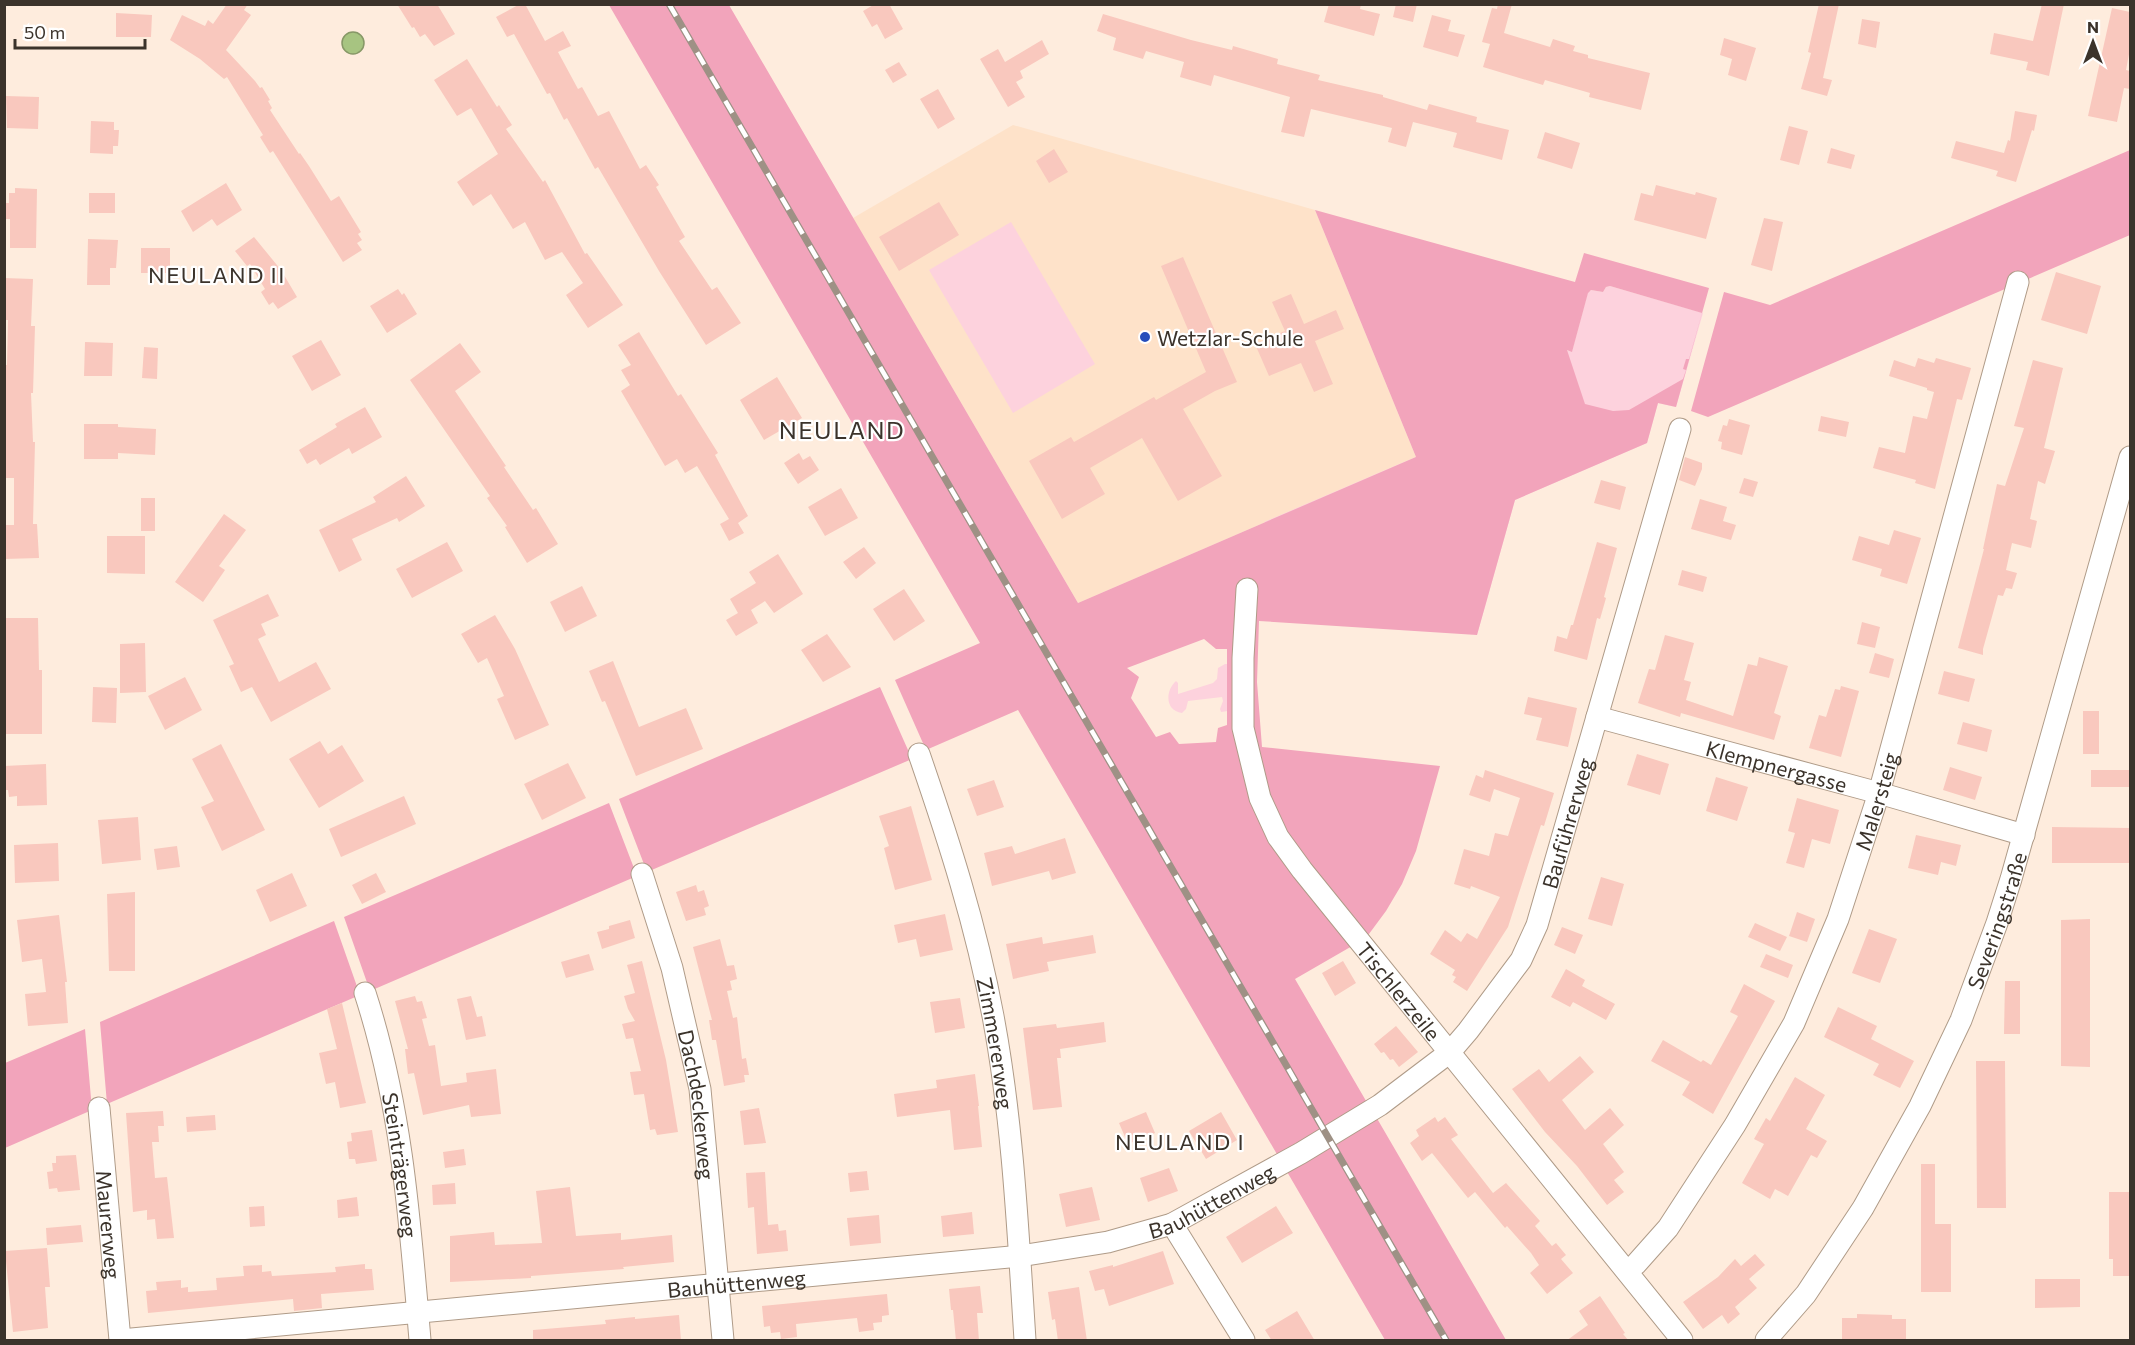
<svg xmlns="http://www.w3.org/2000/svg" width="2135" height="1345" font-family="Commissioner,sans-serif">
<rect width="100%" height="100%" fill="#feecdd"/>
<path fill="#fee2c9" d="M1013 125 1315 210 1416 457 1078 603 853 218Z"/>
<path fill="#fdd2dd" d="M1011 222 1095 364 1013 413 929 270Z
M1610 286 1703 313 1676 407 1658 403 1647 443 1515 500 1477 635 1264 522 1579 387 1566 350 1572 351 1588 292 1591 290 1603 292 1606 287Z
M1225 664H1228V711L1221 712 1220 709 1223 701 1222 697 1188 701 1186 709 1182 713C1165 711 1165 691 1176 681L1178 683V694L1213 683 1217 679 1218 668Z"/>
<path fill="#f2a4bb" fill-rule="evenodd" d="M609 5H729L1078 603 1416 457 1315 210 1575 282 1584 253 1709 288 1676 407 1658 403 1647 443 1515 500 1477 635 1259 621 1257 682 1262 747 1440 766 1416 851 1402 884 1386 911 1366 938 1295 979 1369 1106 1278 1156 1018 710 926 750 895 680 980 643ZM1610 286 1702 313 1689 359H1686L1683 369 1686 370 1683 379 1629 410 1613 411 1585 404 1567 350 1572 352 1588 293 1591 290 1603 292 1606 287ZM1204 639 1216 649H1227V725L1218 728 1216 742 1179 744 1170 732 1156 737 1131 698 1139 677 1127 668Z
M2130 150V235L1708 417 1691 411 1724 292 1770 305Z
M880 687 912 759 647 872 619 799Z
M609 803 637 876 370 991 344 917Z
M334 921 360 995 107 1104 100 1022Z
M85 1029 92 1110 5 1148V1063Z
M1375 1115 1506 1340H1385L1286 1170Z"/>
<path fill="#a7c481" stroke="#879867" stroke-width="1.5" d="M342 43a11 11 0 1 1 22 0a11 11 0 1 1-22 0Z"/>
<path fill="#f9c8be" d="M227 4H248L244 10 251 15 226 50 255 81 260 88 262 87 270 100 268 101 272 108 270 110 299 154 300 153 309 166 331 201 339 196 361 232 358 234 362 240 357 243 362 250 343 262 273 151 270 153 260 137 263 135 227 77 224 79 200 59 170 40 182 15 205 26 208 20 213 24Z
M397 4H437L455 34 434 46 425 34 420 37 414 27 412 28Z
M520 4H525L545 41 563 31 571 46 558 52 578 89 582 87 598 116 609 111 640 169 646 165 659 185 656 187 685 237 679 241 712 290 717 287 741 323 706 345 659 271 598 167 595 169 567 118 564 120 550 93 547 94 514 34 507 37 496 17Z
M875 4H889L903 29 885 39 877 24 872 27 863 11Z
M1329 4H1361L1360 9 1380 14 1374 36 1324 22Z
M1396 4H1417L1413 22 1393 17Z
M1498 4H1512L1504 33 1550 47 1553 39 1575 46 1573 51 1588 55V58L1650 73 1641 110 1589 97 1590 93 1545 80 1543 85 1483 67 1490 44 1482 42 1492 8 1497 9Z
M1819 4H1839L1823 78 1832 80 1827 96 1801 89 1811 53 1808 52Z
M2042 4H2064L2049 76 2026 70 2028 62 1990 54 1994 33 2033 41Z
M2112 8 2130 12V49L2126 70 2130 71V89L2124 88 2117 122 2088 116Z
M116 13 152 15 151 37H116Z
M1103 14 1191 40 1232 50 1233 46 1278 59 1277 64 1320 75 1318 80 1383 95V97L1427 110 1429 104 1477 117 1476 122 1509 130 1502 160 1453 147 1457 133 1413 122 1406 147 1388 142 1392 128 1311 109 1304 137 1281 132 1290 97 1214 75 1211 86 1180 77 1184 62 1146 51 1143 59 1113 50 1116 38 1097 31Z
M1432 15 1451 20 1448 31 1465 35 1458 57 1423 47Z
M1862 19 1880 22 1876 48 1858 44Z
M1724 38 1756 48 1746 81 1728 75 1732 59 1720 55Z
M1042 40 1049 54 1020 71 1023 78 1016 82 1025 97 1008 107 980 59 998 49 1005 62Z
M467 59 497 107 499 105 512 125 506 129 543 182 545 180 585 254 587 253 623 305 588 328 566 295 583 283 562 252 545 260 525 222 513 229 491 194 473 206 457 182 498 154 471 108 457 116 434 80Z
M899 62 907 75 893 83 885 70Z
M938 89 955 119 938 129 920 99Z
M6 96 39 97 38 129 7 128Z
M2015 111 2037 115 2034 131 2032 130 2016 182 1996 176 1998 171 1951 158 1956 141 2004 153 2008 140 2010 141Z
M91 121 114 122V130H119L118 146H113V154L90 153Z
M1789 126 1808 131 1799 165 1780 160Z
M1545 132 1580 143 1572 169 1537 158Z
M1831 148 1855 155 1851 169 1827 163Z
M1054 149 1068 172 1049 183 1036 161Z
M226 183 242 210 217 226 212 219 193 232 181 211Z
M1656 185 1695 195 1696 192 1717 198 1706 239 1634 220 1641 193 1653 196Z
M15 188 37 189 36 248H10V219H4V203H9V193H15Z
M89 193H115V213H89Z
M939 202 959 235 899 271 879 237Z
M1764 218 1783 222 1772 271 1751 265Z
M254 237 281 270 297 297 278 309 273 302 269 305 261 292 265 289 250 264 247 266 235 251Z
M88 239 118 240 116 268H110V285H87Z
M141 248H170V273H141Z
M1183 257 1237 382 1215 391 1183 409 1222 476 1178 501 1142 438 1090 468 1105 494 1062 519 1029 461 1071 437 1074 442 1154 397 1156 400 1206 372 1161 266Z
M2056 272 2101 286 2087 334 2041 320Z
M4 278 33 279 31 326H35L33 393H31L33 442H35L33 524H37L39 558 4 559V525H14V478H4V365H7L8 320H4Z
M398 289 402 295 404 293 417 314 387 333 370 306Z
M1291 294 1304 324 1336 310 1344 329 1315 341 1333 384 1314 392 1301 363 1269 376 1255 344 1285 331 1272 302Z
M639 332 678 396 681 394 718 453 715 455 748 516 738 523 744 533 729 541 720 524 729 519 697 466 685 473 677 459 665 466 621 391 630 385 621 370 631 365 618 345Z
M321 340 341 375 312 391 292 356Z
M85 342 113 343 112 376H84Z
M460 343 481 372 455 391 506 466 504 467 533 510 536 508 558 544 527 563 505 527 507 526 487 498 490 496 410 380Z
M144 347 158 348 157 379 142 378Z
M1918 358 1934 363 1936 358 1971 368 1962 400 1957 399 1935 489 1915 483 1916 480 1873 468 1879 447 1905 453 1913 416 1927 419 1934 392 1927 390V388L1889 376 1894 360 1915 367Z
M2033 360 2063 368 2044 448 2055 451 2045 484 2038 481 2030 519 2037 521 2031 548 2012 543 2006 570 2017 573 2012 589 2006 588 2003 596 1998 595 1983 649V655L1958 648 1984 549H1983L1997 484 2005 486 2024 428 2014 426Z
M777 377 802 418 764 440 740 400Z
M365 407 382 437 352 454 349 448 320 465 316 459 307 464 299 450 337 427 335 424Z
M1821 416 1849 422 1846 437 1818 431Z
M1729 419 1750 425 1742 455 1721 449 1722 442 1718 441 1723 425 1727 426Z
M84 424H118V427L156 429 155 455 118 453V459H84Z
M799 453 803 460 810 456 819 470 798 484 784 463Z
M1685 457 1702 463V469L1695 486 1679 480Z
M406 476 425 506 399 522 397 518 352 539 362 560 339 572 319 530 376 502 373 497Z
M1744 478 1758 482 1753 497 1739 493Z
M1601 480 1626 487 1620 510 1594 503Z
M841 488 858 518 825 536 808 507Z
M141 498H155V531H141Z
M1700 499 1727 507 1723 521 1736 525 1731 540 1691 529Z
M224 514 246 530 219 566 225 570 203 602 175 582Z
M1894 530 1921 538 1907 584 1880 576 1882 569 1852 560 1859 536 1889 545Z
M107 536H145V574L107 573Z
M447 542 463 571 412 598 396 569Z
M1597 542 1617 548 1604 597 1606 598 1600 619 1597 618 1587 660 1554 651 1557 636 1567 639 1571 625H1573Z
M864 547 876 563 856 579 843 562Z
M778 554 803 594 774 613 765 601 751 610 758 623 736 636 726 620 738 613 730 599 756 583 749 572Z
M1682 570 1707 577 1703 592 1678 585Z
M582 586 597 616 565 632 550 602Z
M904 589 925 621 894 641 873 609Z
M268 594 279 616 261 624 266 635 258 639 279 682 316 662 331 689 271 722 252 687 241 692 229 666 234 664 213 620Z
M495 615 515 649 549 725 515 740 497 699 504 696 487 658 478 663 461 634Z
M4 618H38L39 670H42V734H4Z
M1862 622 1880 627 1875 648 1857 644Z
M827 634 851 667 823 682 801 650Z
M1665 635 1694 643 1684 680 1691 682 1686 700 1733 716 1748 664 1757 666 1759 657 1788 666 1774 713 1781 716 1774 740 1681 713 1680 717 1638 703 1649 669 1655 670Z
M145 643 146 692 120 693V644Z
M1875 653 1894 659 1889 678 1869 673Z
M613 661 639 727 686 708 703 749 636 776 605 701 602 702 589 671Z
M1944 671 1975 679 1969 702 1938 694Z
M185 677 202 710 165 730 148 696Z
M1841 686 1859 691 1841 757 1809 748 1819 715 1826 717 1835 689 1840 690Z
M93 687 117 688 116 723 92 722Z
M1528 697 1577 708 1568 747 1536 740 1542 718 1524 714Z
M2083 711H2099V754H2083Z
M1963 722 1992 730 1987 752 1957 744Z
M320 741 328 754 342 745 364 781 319 808 289 759Z
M221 744 265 830 222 851 201 807 214 801 192 759Z
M1637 754 1669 764 1660 795 1627 785Z
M568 763 586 798 542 820 524 784Z
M46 764 47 805 17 806V796L9 797 8 790H4V766Z
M1950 767 1982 777 1975 800 1943 790Z
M1485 770 1554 793 1544 826 1541 825 1508 927 1467 991 1453 982 1456 977 1452 975 1455 970 1430 954 1445 930 1461 942 1467 933 1477 939 1500 897 1471 886 1470 889 1454 884 1464 849 1489 856 1495 833 1508 836 1520 798 1494 789 1490 802 1469 795 1476 775 1483 778Z
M2091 770H2130V787H2091Z
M1716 777 1748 787 1737 821 1706 811Z
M994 780 1004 807 977 816 967 789Z
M404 796 416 824 341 857 329 829Z
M1797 798 1839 810 1830 844 1812 839 1804 868 1786 863 1795 833 1788 831Z
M911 806 932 880 895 890 884 848 889 846 879 816Z
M138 817 141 860 102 864 98 820Z
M2052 827 2130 828V863H2052Z
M1916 835 1961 845 1956 866 1941 862 1938 875 1908 868Z
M1065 838 1076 873 1052 880 1049 871 992 886 984 853 1012 846 1015 854Z
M58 843 59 881 15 883 14 845Z
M177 846 180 867 157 870 154 849Z
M292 873 307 906 270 922 256 890Z
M376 873 386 892 362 904 352 885Z
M1601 877 1624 884 1612 926 1588 919Z
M696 885 698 892 704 890 709 906 704 908 706 915 686 921 676 892Z
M135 892V971H109L107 894Z
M1797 912 1815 919 1807 942 1789 936Z
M945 914 953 950 920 957 916 939 898 943 894 925Z
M59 915 67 982H65L68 1023 28 1026 25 994 46 992 42 959 22 962 17 920Z
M2090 919V1067L2061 1066V920Z
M630 920 635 938 602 949 597 932 609 929V926Z
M1755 923 1787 937 1780 951 1748 937Z
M1562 927 1583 935 1575 954 1554 945Z
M1869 929 1897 939 1880 983 1852 973Z
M1093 935 1096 953 1047 962 1049 971 1013 979 1006 944 1042 937 1043 944Z
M720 939 727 966 734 965 737 979 730 981 732 990 727 991 733 1018 737 1017 742 1059 746 1058 749 1075H744L745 1082 724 1086 716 1040H712L709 1020H712L693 947Z
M589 954 594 970 566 978 561 962Z
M1766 954 1793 965 1788 978 1760 967Z
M642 961 666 1060 678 1132 657 1135 655 1129 650 1130 644 1094 634 1095 630 1072 641 1071 633 1038 626 1039 622 1024 635 1021 628 1009 624 996 635 993 627 965Z
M1343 961 1356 983 1335 996 1322 973Z
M1566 969 1585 980 1582 986 1615 1004 1606 1020 1573 1002 1570 1007 1551 997Z
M2005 981H2020V1034H2004Z
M1744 984 1775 1001 1713 1114 1682 1095 1690 1082 1651 1061 1663 1040 1701 1062 1703 1060 1711 1065 1738 1016 1730 1012Z
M415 996 417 1002 422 1001 427 1018 422 1019 429 1046 435 1045 441 1086 467 1082 466 1073 496 1069 501 1114 471 1117 469 1105 423 1115 414 1073 408 1074 405 1049H408L395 1001Z
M471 996 477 1017 482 1016 486 1036 466 1040 457 999Z
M960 998 965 1028 935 1033 930 1002Z
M342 1003 366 1103 340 1108 335 1082 326 1084 319 1053 337 1049 327 1009Z
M1838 1007 1877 1026 1871 1039 1914 1061 1900 1088 1873 1075 1879 1064 1824 1037Z
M1104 1022 1106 1042 1060 1049 1061 1058H1057L1062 1107 1033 1110 1023 1028 1056 1024 1057 1028Z
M1396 1026 1418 1052 1399 1067 1393 1059 1390 1060 1384 1052 1381 1053 1374 1044Z
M1580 1056 1594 1072 1562 1100 1585 1130 1610 1108 1624 1125 1603 1144 1624 1172 1614 1180 1624 1192 1607 1205 1577 1166 1545 1132 1512 1089 1539 1069 1549 1082Z
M1976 1061H2005L2006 1208H1977Z
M975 1074 979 1106H978L982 1147 954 1150 950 1110 897 1117 894 1094 937 1088 936 1080Z
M1795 1077 1825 1095 1806 1129 1827 1141 1817 1158 1811 1155 1788 1196 1775 1189 1770 1199 1742 1183 1764 1144 1754 1139 1766 1118 1770 1121Z
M759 1108 766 1143 744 1145 740 1111Z
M163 1111 164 1126H158L159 1142H152L155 1178 167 1177 174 1238 157 1239 155 1219 147 1220V1210L133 1212 126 1113Z
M1146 1112 1155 1133 1128 1144 1119 1123Z
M1221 1112 1237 1140 1206 1159 1189 1131Z
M215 1115 216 1130 187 1132 186 1117Z
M1435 1117 1438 1122 1445 1117 1458 1135 1451 1139 1493 1193 1506 1183 1540 1221 1535 1226 1552 1246 1556 1243 1566 1255 1561 1259 1573 1273 1547 1294 1530 1273 1539 1265 1531 1253 1507 1226 1505 1228 1475 1192 1468 1198 1432 1153 1422 1161 1410 1143 1419 1136 1416 1130Z
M372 1130 377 1161 356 1164 355 1159H349L347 1142 352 1141 351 1133Z
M464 1149 466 1165 445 1168 443 1152Z
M76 1155 80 1190 58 1192 57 1188 49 1189 47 1172 53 1171 52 1163H56V1156Z
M1921 1164H1935V1224H1951V1292H1921Z
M1169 1168 1178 1191 1148 1202 1140 1178Z
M867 1171 869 1190 850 1192 848 1173Z
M765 1172 768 1225 778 1224 779 1231 786 1230 788 1251 757 1254 754 1207 748 1208 746 1173Z
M455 1183 456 1204 433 1205 432 1185Z
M570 1187 576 1236 621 1233V1240L672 1235 674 1262 623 1267 624 1269 531 1276V1278L450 1282V1236L494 1232 495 1245 542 1243 536 1191Z
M1092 1187 1100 1220 1066 1227 1059 1194Z
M2109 1192H2130V1276H2113V1259H2109Z
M357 1197 359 1216 338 1218 337 1200Z
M264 1206 265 1226 250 1227 249 1207Z
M1276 1206 1293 1233 1242 1263 1226 1237Z
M972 1212 974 1234 943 1237 941 1216Z
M879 1215 881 1243 850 1246 847 1218Z
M81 1225 83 1242 47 1245 46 1228Z
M47 1248 50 1287H45L48 1328 13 1332 5 1251Z
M1163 1251 1174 1284 1109 1306 1104 1289 1095 1291 1089 1271 1113 1265V1267Z
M1755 1254 1765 1265 1749 1279 1757 1288 1735 1307 1740 1314 1728 1324 1722 1315 1703 1329 1683 1302 1718 1277 1735 1259 1741 1266Z
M365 1264V1269H372L374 1290 321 1294 322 1308 294 1311 293 1299 148 1313 146 1291 157 1290 156 1282 181 1280V1288L188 1287V1292L217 1290 216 1278 244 1276 243 1266 262 1265V1272L271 1271 272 1276 336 1272 335 1267Z
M2035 1279H2080V1307L2035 1308Z
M980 1286 983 1313H977L979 1341H956L953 1310H951L949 1289Z
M1079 1287 1087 1341H1058L1055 1319 1052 1320 1048 1292Z
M887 1294 889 1315 882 1316V1322L873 1323 874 1330 859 1332 857 1318 796 1324 797 1337 781 1339 780 1332 771 1333 770 1326 764 1327 762 1306Z
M1600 1296 1625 1333 1623 1334 1629 1341H1566L1588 1325 1579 1311Z
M1297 1311 1315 1341H1272L1265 1330Z
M1857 1314 1892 1315V1319H1906V1341H1842V1318H1857Z
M679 1315 681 1341H533V1330L606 1324 605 1320 635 1317V1319Z"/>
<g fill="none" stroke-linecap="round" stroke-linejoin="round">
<defs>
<g id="street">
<path id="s1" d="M1247 589 1243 658V728L1260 798 1278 837 1302 870 1682 1340"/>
<path id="s2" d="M1597 717 1879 793 2024 835"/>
<path id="s3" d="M919 754C949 841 976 925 993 1016 1013 1123 1018 1232 1025 1340"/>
<path id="s4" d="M642 874 672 968 700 1089 723 1340"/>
<path id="s5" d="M365 993C402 1107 410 1222 420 1340"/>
<path id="s6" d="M99 1108 120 1340"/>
<path d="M1172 1224 1244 1340"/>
<path id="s7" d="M1627 1271 1636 1264 1668 1228 1735 1125 1794 1023 1838 919 1879 793 2018 282"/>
<path id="s8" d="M121 1340 1020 1256 1108 1242 1172 1224 1301 1153 1380 1105 1450 1052 1468 1031 1521 960 1537 925 1680 429"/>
<path id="s9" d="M1766 1340 1806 1294 1863 1208 1920 1106 1961 1020 1997 923 2011 879 2130 457"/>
</g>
</defs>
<use href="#street" stroke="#af9b88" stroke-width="23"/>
<use href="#street" stroke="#fff" stroke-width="21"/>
<defs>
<path id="rail" d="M669 4 1446 1340"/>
</defs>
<use href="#rail" stroke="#9e9185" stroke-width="7"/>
<use href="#rail" stroke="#fff" stroke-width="4.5" stroke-dasharray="14" stroke-linecap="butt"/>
</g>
<circle fill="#254dbb" stroke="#fff" stroke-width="2" cx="1145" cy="337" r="6"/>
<g text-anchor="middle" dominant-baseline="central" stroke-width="4.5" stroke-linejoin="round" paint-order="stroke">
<g font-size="21" fill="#3b332b" stroke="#fff" text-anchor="start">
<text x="1157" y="337">Wetzlar-Schule</text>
</g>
<g font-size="21" fill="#3b332b" stroke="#fff">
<text stroke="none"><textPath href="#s2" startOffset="186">Klempnergasse</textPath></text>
<text stroke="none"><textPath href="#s7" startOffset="537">Malersteig</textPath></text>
<text stroke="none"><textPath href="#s8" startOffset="1647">Bauführerweg</textPath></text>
<text stroke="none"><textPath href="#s9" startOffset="482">Severingstraße</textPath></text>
<text stroke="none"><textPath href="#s1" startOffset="450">Tischlerzeile</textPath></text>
<text stroke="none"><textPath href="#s3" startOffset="300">Zimmererweg</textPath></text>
<text stroke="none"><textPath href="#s4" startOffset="238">Dachdeckerweg</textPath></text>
<text stroke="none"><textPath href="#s5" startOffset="176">Steinträgerweg</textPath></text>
<text stroke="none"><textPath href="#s8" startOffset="1104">Bauhüttenweg</textPath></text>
<text stroke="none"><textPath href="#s6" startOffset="117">Maurerweg</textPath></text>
<text stroke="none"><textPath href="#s8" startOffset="618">Bauhüttenweg</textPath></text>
</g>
<g font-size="22" letter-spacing="1.5" fill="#3b332b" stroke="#fff">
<text x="217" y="274">NEULAND II</text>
<text x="1180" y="1141">NEULAND I</text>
</g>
<g font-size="24" letter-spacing="1.5" fill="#3b332b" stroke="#fff">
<text x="842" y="429">NEULAND</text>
</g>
</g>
<rect width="2135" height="1345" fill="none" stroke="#3b332b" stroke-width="12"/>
<g transform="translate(2093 42)" stroke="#ffffff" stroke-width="4.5" paint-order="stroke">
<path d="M0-4.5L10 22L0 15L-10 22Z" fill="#3b332b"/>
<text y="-9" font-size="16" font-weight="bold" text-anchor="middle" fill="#3b332b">N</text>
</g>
<path d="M15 39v9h130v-9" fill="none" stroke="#3b332b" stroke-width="3"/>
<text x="24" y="39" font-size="18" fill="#3b332b" stroke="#ffffff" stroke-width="4.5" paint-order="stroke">50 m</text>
</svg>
